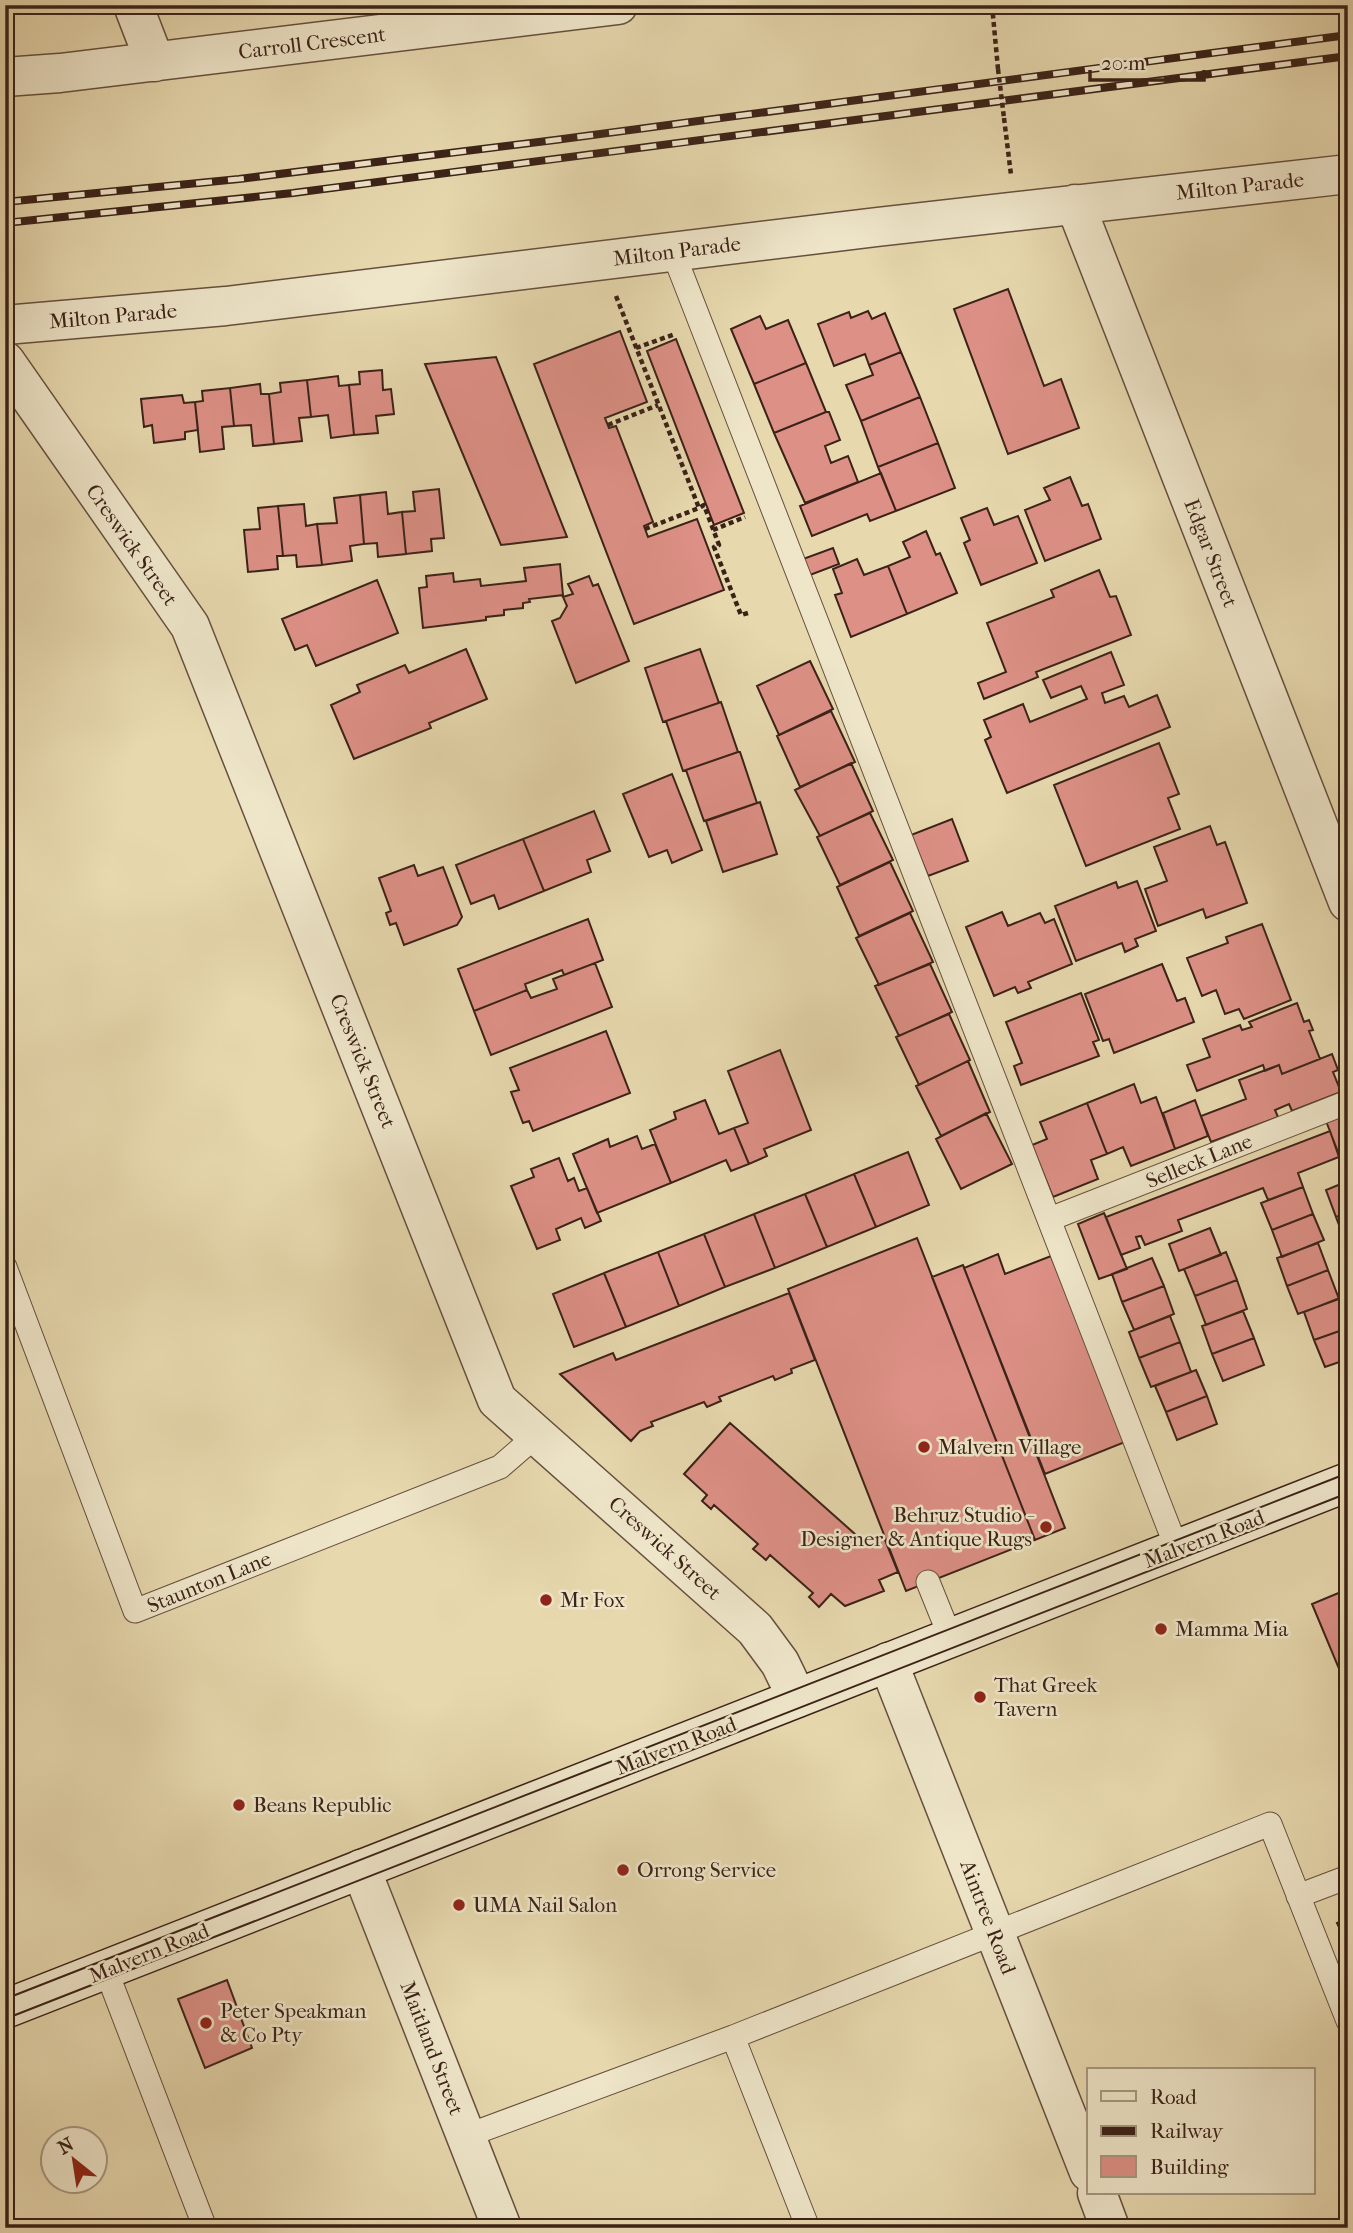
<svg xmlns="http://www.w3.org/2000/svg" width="1353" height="2233" font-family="'IM FELL French Canon',serif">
<rect width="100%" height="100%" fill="#e7d8ae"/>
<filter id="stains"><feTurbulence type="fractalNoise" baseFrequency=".00286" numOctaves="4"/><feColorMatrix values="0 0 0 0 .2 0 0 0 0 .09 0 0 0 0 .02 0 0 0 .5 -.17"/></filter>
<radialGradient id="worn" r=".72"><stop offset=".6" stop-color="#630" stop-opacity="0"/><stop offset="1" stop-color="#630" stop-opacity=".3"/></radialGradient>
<path fill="#dd9086" stroke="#3b2218" stroke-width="2" d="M1008 289 1044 386 1061 379 1079 428 1008 454 954 309Z
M868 311 872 319 885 313 901 352 869 365 865 354 834 366 818 324 849 312 851 318Z
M760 316 766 329 788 320 806 363 754 384 731 329Z
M620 331 647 402 605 418 609 428 616 426 653 522 644 526 648 537 697 519 724 590 634 624 534 364Z
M676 339 744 513 714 525 647 351Z
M901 352 920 397 861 421 846 385 873 375 869 365Z
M496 357 567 537 501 545 425 364Z
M806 363 826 412 774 433 754 384Z
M382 370 383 390 391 389 394 414 376 416 378 433 354 435 349 385 360 384 359 372Z
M338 376 339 386 349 385 354 435 331 438 328 415 311 417 307 380Z
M307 380 311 417 299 418 302 441 274 444 269 394 281 392 280 383Z
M260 384 261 394H269L274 444 253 446 251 425 234 426 230 388Z
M230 388 234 426 222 427 224 449 200 452 195 402 203 401 202 391Z
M182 395 184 403 195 402 198 430 185 432V439L154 443 152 425 144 427 141 399Z
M920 397 938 443 878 467 861 421Z
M826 412H829L840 440 825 446 831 463 848 456 858 482 805 503 774 433Z
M938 443 955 488 896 511 878 467Z
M881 473 896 511 870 521 867 514 812 536 800 506Z
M1070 477 1082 506 1088 504 1101 539 1045 561 1025 510 1050 500 1044 488Z
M439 489 444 538 431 539 432 551 406 554 402 512 415 511 413 492Z
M386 492 388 514 402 512 406 554 378 557 377 543 364 544 360 495Z
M360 495 364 544 350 546 352 561 322 565 317 524 337 523 334 498Z
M304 504 306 526 317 524 322 565 297 567 296 555 283 556 278 506Z
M278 506 283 556H277L278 569 248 572 244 530 260 529 258 508Z
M987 508 994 525 1018 516 1037 563 981 585 964 543 970 540 961 518Z
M926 531 936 555 940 553 957 593 907 614 888 566 910 557 903 542Z
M833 548 839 564 810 575 803 559Z
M857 559 864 575 888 566 907 614 851 637 835 595 842 593 833 569Z
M560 564 563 595 529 599 530 602 523 603V608L504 610V615L486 617V620L423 628 419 588 427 587 426 576 453 573 454 582 480 579 481 586 526 581 524 568Z
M1099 570 1110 597 1116 596 1131 635 1036 672 1038 677 984 699 978 683 1006 672 987 623 1054 597 1051 590Z
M589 576 593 586 598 584 629 661 576 683 552 621 560 618 567 606 563 597 573 594 568 584Z
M377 580 398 633 316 666 307 645 295 650 282 619Z
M466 649 487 699 429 723 431 728 354 759 331 705 360 692 357 685 405 665 409 673Z
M700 649 719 703 663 722 645 668Z
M1111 652 1124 685 1102 693 1105 703 1124 696 1129 707 1157 695 1170 727 1007 793 985 740 991 737 984 720 1023 704 1030 722 1087 699 1081 686 1051 698 1043 680Z
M810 661 833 709 779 735 757 686Z
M721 702 738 752 683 771 666 721Z
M831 711 855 762 800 787 777 736Z
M1159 743 1179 794 1168 798 1180 829 1086 866 1054 785Z
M738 752H740L757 803 704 821 686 770Z
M851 763 873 811 820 836 795 790Z
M672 774 702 850 672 863 667 850 649 857 623 794Z
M760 802 777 854 723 872 706 821Z
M594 811 610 851 587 860 591 872 544 891 523 839Z
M870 813 893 860 840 885 817 837Z
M952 819 968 861 928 876 911 835Z
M1210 826 1217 845 1225 842 1247 903 1206 918 1203 909 1158 926 1145 889 1167 881 1154 847Z
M523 839 544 891 499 909 494 895 471 904 456 865Z
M890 862 913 911 859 936 837 887Z
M414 865 418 876 443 867 462 917 457 925 404 945 396 923 390 925 386 913 391 911 379 878Z
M1137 881 1156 931 1135 939 1138 946 1125 952 1122 943 1076 961 1055 906 1116 882 1118 888Z
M1002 912 1008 926 1040 913 1045 923 1054 919 1072 964 1028 982 1031 988 1018 993 1015 987 994 996 966 927Z
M910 913 933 962 879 985 856 938Z
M588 919 603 960 564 975 562 970 525 984 527 990 474 1011 458 969Z
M1262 924 1291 1000 1244 1019 1239 1009 1225 1014 1216 990 1202 996 1187 958 1228 943 1226 937Z
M595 963 612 1007 491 1055 474 1011 527 990 531 998 557 989 553 979Z
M930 964 952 1012 899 1036 875 986Z
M1162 964 1177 1001 1185 998 1194 1022 1114 1053 1109 1039 1103 1041 1085 994Z
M1081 993 1099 1040 1093 1042 1099 1056 1021 1085 1014 1066 1022 1063 1006 1022Z
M1297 1003 1304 1022 1309 1020 1313 1030 1309 1031 1320 1059 1282 1074 1279 1065 1265 1071 1263 1065 1197 1091 1187 1065 1210 1057 1203 1039 1240 1025 1242 1030 1252 1027 1249 1022Z
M949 1014 970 1060 919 1085 896 1037Z
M606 1031 630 1093 533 1131 529 1121 523 1123 511 1092 519 1090 510 1068Z
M780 1050 811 1130 764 1149 767 1156 749 1164 734 1128 748 1123 728 1071Z
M1332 1054 1338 1070 1333 1072 1341 1092 1292 1111 1289 1104 1275 1110 1278 1117 1211 1142 1201 1116 1246 1099 1239 1080 1279 1065 1282 1074Z
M968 1061 990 1112 941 1136 916 1086Z
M1134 1084 1141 1103 1156 1097 1175 1149 1131 1166 1123 1147 1107 1154 1087 1103Z
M705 1100 719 1134 734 1128 749 1164 731 1171 726 1160 671 1183 650 1130 676 1119 674 1112Z
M1195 1100 1208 1136 1175 1149 1163 1113Z
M1087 1103 1107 1154 1091 1160 1098 1179 1053 1197 1032 1145 1047 1139 1040 1122Z
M986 1113 1012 1164 961 1189 936 1139Z
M1348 1114V1178L1326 1121Z
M1330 1131 1339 1157 1298 1173 1303 1187 1268 1200 1263 1188 1178 1220 1182 1231 1145 1245 1141 1236 1136 1237 1140 1248 1121 1255 1106 1217Z
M637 1136 642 1149 655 1144 671 1183 597 1213 573 1154 608 1139 610 1147Z
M908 1152 929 1205 876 1227 854 1174Z
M559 1158 568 1181 574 1178 579 1191 587 1188 601 1221 585 1228 581 1218 556 1229 560 1240 537 1249 511 1186 534 1177 531 1169Z
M854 1174 876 1227 827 1247 805 1194Z
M1348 1181V1213L1336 1217 1326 1190Z
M1303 1187 1313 1214 1272 1230 1261 1203Z
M805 1194 827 1247 775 1268 754 1214Z
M1104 1213 1127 1269 1099 1279 1078 1224Z
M1348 1213V1242L1346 1243 1336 1217Z
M754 1214 775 1268 725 1287 704 1234Z
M1313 1214 1324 1240 1282 1257 1272 1230Z
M1210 1228 1221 1255 1179 1271 1169 1244Z
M704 1234 725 1287 679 1306 658 1252Z
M917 1238 1035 1540 906 1591 788 1289Z
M1318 1243 1328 1270 1287 1286 1277 1258Z
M658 1252 679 1306 626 1327 604 1273Z
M1226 1252 1237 1280 1195 1296 1184 1269Z
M998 1254 1005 1274 1051 1256 1125 1442 1045 1474 964 1268Z
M1152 1258 1164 1286 1122 1302 1112 1274Z
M963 1265 1065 1528 1035 1540 932 1277Z
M1328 1270 1339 1299 1298 1314 1287 1286Z
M604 1273 626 1327 574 1347 553 1294Z
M1237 1280 1247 1309 1206 1325 1195 1296Z
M1164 1286 1174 1314 1134 1330 1122 1302Z
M789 1293 815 1360 791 1369 792 1373 775 1380 773 1376 719 1397 721 1401 707 1407 704 1402 651 1422 653 1426 640 1431 631 1441 560 1374 613 1353 616 1360Z
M1345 1296 1348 1328 1314 1340 1304 1312Z
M1243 1311 1254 1338 1212 1354 1202 1326Z
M1170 1316 1180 1342 1139 1358 1129 1332Z
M1348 1328V1359L1325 1367 1314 1340Z
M1254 1338 1264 1365 1223 1381 1212 1354Z
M1180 1342 1191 1372 1151 1387 1139 1358Z
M1196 1370 1207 1396 1166 1412 1155 1386Z
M1207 1396 1217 1424 1177 1440 1166 1412Z
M730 1423 864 1542 883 1535 898 1572 879 1580 884 1591 845 1606 831 1594 819 1607 809 1597 813 1593 770 1555 766 1560 753 1549 758 1544 714 1505 711 1509 702 1501 707 1495 684 1474Z
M1348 1589V1673L1342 1676 1312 1604Z
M1348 1918V1946L1337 1923Z
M227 1980 252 2048 205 2068 178 1999Z"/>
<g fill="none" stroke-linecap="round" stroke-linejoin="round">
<defs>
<path id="lane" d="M673 252 1177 1549
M1050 1219 1348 1102
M5 1267 135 1611 500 1467 538 1434
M928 1582 951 1639
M1298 1896 1348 1877
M106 1970 205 2228
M733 2037 808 2228
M466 2136 733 2037 1270 1824 1348 2021"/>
<path id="street" d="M133 5 155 62
M5 77 60 73 618 5
M1075 204 1348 902
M5 325 226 306 877 227 1348 174
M5 361 190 626 497 1400 755 1629 780 1663 797 1698
M888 1662 1089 2172
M361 1869 502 2228
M1097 2193 1110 2228"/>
<path id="secondary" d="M5 2009 1348 1482"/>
</defs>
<use href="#lane" stroke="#66503e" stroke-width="25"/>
<use href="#street" stroke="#66503e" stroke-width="41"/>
<use href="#secondary" stroke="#3b2218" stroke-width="41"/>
<path stroke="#3b2218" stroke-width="4.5" stroke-dasharray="5 3.5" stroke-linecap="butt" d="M992 5 998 69
M1004 118 1011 175
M616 296 699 508 704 505 719 545 714 547 741 615 748 613
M636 348 675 334
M608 425 658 405
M645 529 699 508
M713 530 745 517"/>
<use href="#lane" stroke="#efe6ca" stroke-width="23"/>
<use href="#street" stroke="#efe6ca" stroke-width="38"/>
<use href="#secondary" stroke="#efe6ca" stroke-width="38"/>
<path stroke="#3b2218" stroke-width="2" d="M5 1999 1348 1473
M5 2019 1348 1493"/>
<defs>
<path id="rail" d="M5 202 239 179 555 140 1348 35
M5 223 293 193 1348 56"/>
</defs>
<use href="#rail" stroke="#3b2218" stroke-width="8"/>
<use href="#rail" stroke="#efe6ca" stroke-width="5" stroke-dasharray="16" stroke-linecap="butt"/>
<path stroke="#3b2218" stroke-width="4.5" stroke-dasharray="5 3.5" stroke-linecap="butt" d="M998 69 1004 118"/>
</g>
<g fill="#8f2418" stroke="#efe6ca" stroke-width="2.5">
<circle cx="924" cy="1447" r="7"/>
<circle cx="1046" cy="1527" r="7"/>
<circle cx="546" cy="1600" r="7"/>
<circle cx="1161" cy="1629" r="7"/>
<circle cx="980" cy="1697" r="7"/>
<circle cx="239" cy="1805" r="7"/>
<circle cx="623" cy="1870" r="7"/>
<circle cx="459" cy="1905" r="7"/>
<circle cx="206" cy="2023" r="7"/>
</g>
<g text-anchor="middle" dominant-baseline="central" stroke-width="5" stroke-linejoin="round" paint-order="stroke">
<g font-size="21" fill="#3b2218" stroke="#efe6ca">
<text transform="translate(312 43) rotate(-7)">Carroll Crescent</text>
<text transform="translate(1240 186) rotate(-6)">Milton Parade</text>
<text transform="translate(677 251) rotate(-7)">Milton Parade</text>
<text transform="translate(113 316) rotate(-5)">Milton Parade</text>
<text transform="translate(132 545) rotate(55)">Creswick Street</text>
<text transform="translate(1211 553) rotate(69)">Edgar Street</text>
<text transform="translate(363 1061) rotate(68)">Creswick Street</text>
<text transform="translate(1199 1161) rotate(-22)">Selleck Lane</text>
<text transform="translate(1204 1539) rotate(-21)">Malvern Road</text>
<text transform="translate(665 1548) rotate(42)">Creswick Street</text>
<text transform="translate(209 1582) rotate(-22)">Staunton Lane</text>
<text transform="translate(676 1746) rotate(-21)">Malvern Road</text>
<text transform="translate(988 1917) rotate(69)">Aintree Road</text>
<text transform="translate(149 1953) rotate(-22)">Malvern Road</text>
<text transform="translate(432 2048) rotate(69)">Maitland Street</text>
</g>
<g font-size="21" fill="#3b2218" stroke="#efe6ca" text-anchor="start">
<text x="938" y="1447">Malvern Village</text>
<text x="1032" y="1515" text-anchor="end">Behruz Studio -<tspan x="1032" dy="24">Designer &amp; Antique Rugs</tspan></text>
<text x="560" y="1600">Mr Fox</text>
<text x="1175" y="1629">Mamma Mia</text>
<text x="994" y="1685">That Greek<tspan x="994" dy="24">Tavern</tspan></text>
<text x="253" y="1805">Beans Republic</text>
<text x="637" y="1870">Orrong Service</text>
<text x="473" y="1905">UMA Nail Salon</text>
<text x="220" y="2011">Peter Speakman<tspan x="220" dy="24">&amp; Co Pty</tspan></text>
</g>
</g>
<rect width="1353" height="2233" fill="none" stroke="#e7d8ae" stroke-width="28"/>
<rect x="7" y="7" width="1339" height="2219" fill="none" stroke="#3b2218" stroke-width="3.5"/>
<rect x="14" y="14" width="1325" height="2205" fill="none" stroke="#3b2218" stroke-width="2"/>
<rect x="1087" y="2068" width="228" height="126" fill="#efe6ca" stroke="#a79883" stroke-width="2"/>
<rect x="1101" y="2091" width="35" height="10" fill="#efe6ca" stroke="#a79883" stroke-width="2"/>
<text x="1150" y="2104" font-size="21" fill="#3b2218">Road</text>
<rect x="1101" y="2126" width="35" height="10" fill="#3b2218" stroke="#a79883" stroke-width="2"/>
<text x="1150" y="2138" font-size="21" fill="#3b2218">Railway</text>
<rect x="1101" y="2156" width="35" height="21" fill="#dd9086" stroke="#a79883" stroke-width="2"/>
<text x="1150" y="2174" font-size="21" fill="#3b2218">Building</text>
<g transform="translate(74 2160) rotate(330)"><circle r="33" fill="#efe6ca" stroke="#a79883" stroke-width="2"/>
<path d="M0-5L12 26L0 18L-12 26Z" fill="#8f2418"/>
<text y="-10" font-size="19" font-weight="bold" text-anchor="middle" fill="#3b2218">N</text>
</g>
<path d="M1090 70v10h114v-10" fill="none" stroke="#3b2218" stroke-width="3.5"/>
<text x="1101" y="70" font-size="21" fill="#3b2218" stroke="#efe6ca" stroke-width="5" paint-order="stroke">20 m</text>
<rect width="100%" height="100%" filter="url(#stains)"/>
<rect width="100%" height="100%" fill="url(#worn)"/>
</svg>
